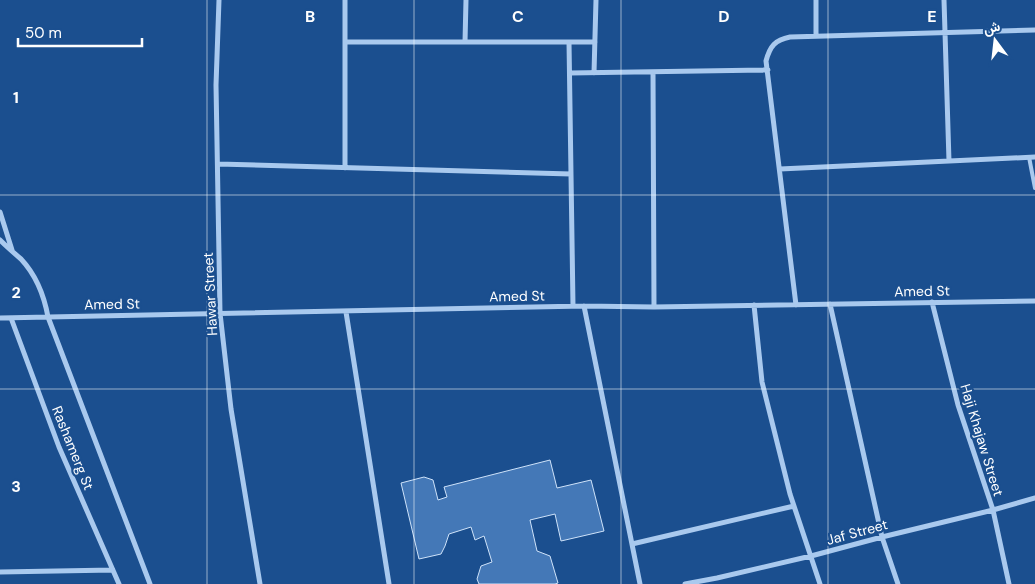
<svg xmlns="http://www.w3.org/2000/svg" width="1035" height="584" font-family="'DM Sans',Vazirmatn,sans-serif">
<rect width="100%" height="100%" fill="#1b4f8f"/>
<path fill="#4478b7" stroke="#cfe3fa" d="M550 460 557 488 591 480 604 531 561 541 555 514 530 520 537 551 550 556 558 583 555 584H479L477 579 481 566 492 562 484 536 475 540 471 527 449 534 445 546 441 554 419 559 401 483 424 477 433 480 438 500 447 497 444 487Z"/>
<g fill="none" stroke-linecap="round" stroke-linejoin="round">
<path stroke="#a9c9ee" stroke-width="4" d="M1029 157 1035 188"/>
<path stroke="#a9c9ee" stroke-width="5" d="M219 0 216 85 220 313 231 409 260 584
M816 0V36
M944 0 949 161
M345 42H595
M465 42 466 0
M569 42 573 306
M653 72 654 307
M570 73 768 70
M594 73 596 0
M218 164 571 174
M345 168V0
M780 169 1035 157
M0 212 12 250
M0 240C7 247 14 253 21 259 36 275 44 295 48 317L150 584
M932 302 958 405 993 510 1009 584
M830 304 882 537 898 584
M754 305 762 382 790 494 820 584
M796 305 766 61C770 46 775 40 790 37L1035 30
M584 306 640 584
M346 312 389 584
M0 318 584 306 654 307 1035 301
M11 318 59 447 119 584
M632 544 794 506
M0 572 113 570
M685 584 717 578 811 556 882 537 993 510 1035 498"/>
</g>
<path fill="none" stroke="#fff" stroke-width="1" stroke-opacity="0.55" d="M207 0V584M414 0V584M621 0V584M828 0V584M0 195H1035M0 389H1035"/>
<g text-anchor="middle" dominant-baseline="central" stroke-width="4.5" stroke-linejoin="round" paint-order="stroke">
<g font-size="14" fill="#fff" stroke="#1b4f8f">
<text transform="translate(922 291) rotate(-1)">Amed St</text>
<text transform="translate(210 294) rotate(-93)">Hawar Street</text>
<text transform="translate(517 296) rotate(-1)">Amed St</text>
<text transform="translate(112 304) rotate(-1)">Amed St</text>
<text transform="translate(982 440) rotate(73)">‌Haji Khajaw Street</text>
<text transform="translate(73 448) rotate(68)">Rashamerg St</text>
<text transform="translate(857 532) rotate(-15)">Jaf Street</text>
</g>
</g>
<g font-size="16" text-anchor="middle" font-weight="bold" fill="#fff" stroke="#1b4f8f" stroke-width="4.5" stroke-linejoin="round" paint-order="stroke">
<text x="310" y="22">B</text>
<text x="518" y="22">C</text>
<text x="724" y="22">D</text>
<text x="932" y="22">E</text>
<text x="16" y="103">1</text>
<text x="16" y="298">2</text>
<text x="16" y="492">3</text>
</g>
<g transform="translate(995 40) rotate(345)" stroke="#1b4f8f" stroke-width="4" paint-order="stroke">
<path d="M0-4L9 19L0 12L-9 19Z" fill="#ffffff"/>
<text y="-8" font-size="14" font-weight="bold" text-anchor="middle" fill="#ffffff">ش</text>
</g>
<path d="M18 38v8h124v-8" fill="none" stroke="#ffffff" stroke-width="2.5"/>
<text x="25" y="38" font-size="15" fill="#ffffff" stroke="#1b4f8f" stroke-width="4" paint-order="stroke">50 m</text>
</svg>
